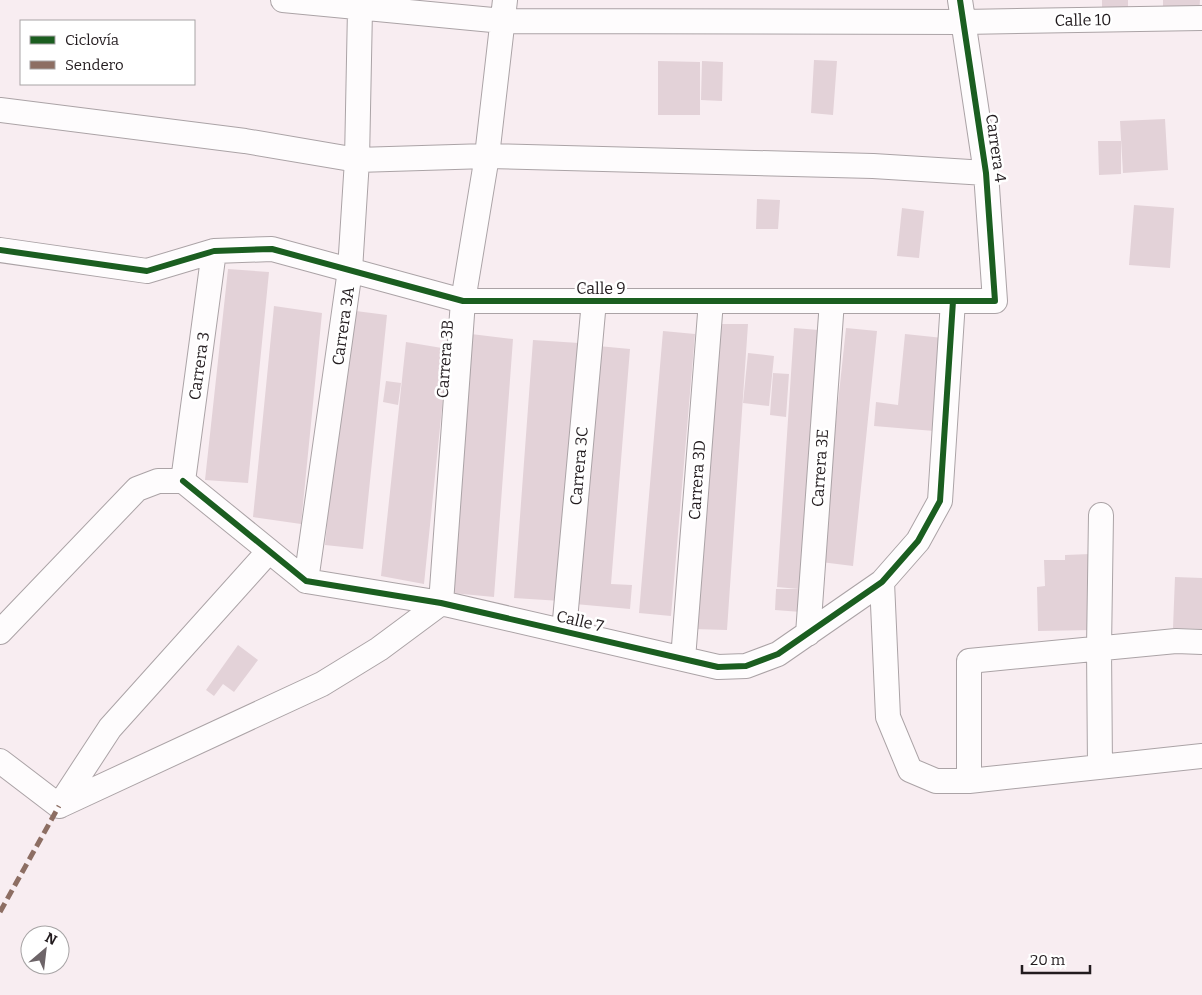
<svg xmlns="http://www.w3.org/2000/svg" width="1202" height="995" font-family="Bitter,serif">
<rect width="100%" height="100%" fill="#f8edf1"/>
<path fill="#e3d2d8" d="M1102 0H1128V17H1102Z
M1163 0H1200L1199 13 1163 11Z
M814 60 837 61 833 115 811 113Z
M658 61 700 62V115H658Z
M702 61 723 62 722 101 701 100Z
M1165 119 1168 170 1123 173 1120 121Z
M1098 141H1121V174L1099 175Z
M757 199 780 200 778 229H756Z
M1134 205 1174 208 1170 268 1129 265Z
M902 208 924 211 919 258 897 256Z
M228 269 269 272 248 483 205 480Z
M274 306 322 313 301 524 253 517Z
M348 310 387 315 363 549 325 545Z
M713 324H748L727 630 693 629Z
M794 328 819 330 801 612 775 610 776 589H799L777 587Z
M846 328 877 331 853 566 821 562Z
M663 331 695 334 671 616 639 613Z
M471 334 513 339 494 597 452 593Z
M905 334 943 338 934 431 874 426 876 402 898 405Z
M533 340 579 343 561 601 514 598Z
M406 342 448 349 424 584 381 576Z
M598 346 630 349 611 584 632 585 630 609 575 604Z
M748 353 774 356 769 406 743 403Z
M773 373 789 374 786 417 770 415Z
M386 381 401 383 398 405 383 402Z
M1090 554 1092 630 1038 631 1037 587 1045 586 1044 560H1065V555Z
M1175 577 1202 578V629L1173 628Z
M238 645 258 660 234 692 223 684 214 696 206 690Z"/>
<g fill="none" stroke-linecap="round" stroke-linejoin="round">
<defs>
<path id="street" d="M283 0 503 21 963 22 1202 18
M0 110 245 141 357 160 487 156 873 166 986 173
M0 250 147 271 214 251 272 249 463 301H995L986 173 960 0
M183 481 306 581 441 603 718 667 746 666 778 654 882 582 918 541 940 501 953 301
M183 481 214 251
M306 581 350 270 357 160 360 9
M882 582 888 717 910 770 936 781H969L1202 756
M564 631 594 301
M0 632 137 489 158 481H183
M808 634 832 301
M683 659 711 301
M0 761 59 806
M1100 767 1099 648 1101 515
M969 781V661L1176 641 1202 642
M59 806 322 684 379 649 441 603 463 301 487 156 505 0
M59 806 110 728 269 551"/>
</defs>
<use href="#street" stroke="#aba3a6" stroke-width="26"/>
<use href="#street" stroke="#fefcfd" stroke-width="24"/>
<path stroke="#8d6e63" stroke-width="5" stroke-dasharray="10 5" stroke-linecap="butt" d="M0 912 59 806"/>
<defs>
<path id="cycleway" d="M0 250 147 271 214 251 272 249 463 301H995L986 173 960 0
M183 481 306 581 441 603 718 667 746 666 778 654 882 582 918 541 940 501 953 301"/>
</defs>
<use href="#cycleway" stroke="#fff" stroke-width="9"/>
<use href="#cycleway" stroke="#1b5e20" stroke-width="6"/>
</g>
<g text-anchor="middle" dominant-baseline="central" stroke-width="5" stroke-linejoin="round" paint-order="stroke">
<g font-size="16" fill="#221b1e" stroke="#fff">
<text transform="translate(1083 20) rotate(-1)">Calle 10</text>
<text transform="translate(996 148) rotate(82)">Carrera 4</text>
<text x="601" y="288">Calle 9</text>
<text transform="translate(343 326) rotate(-82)">Carrera 3A</text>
<text transform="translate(445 359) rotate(-86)">Carrera 3B</text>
<text transform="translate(199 366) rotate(-82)">Carrera 3</text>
<text transform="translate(579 466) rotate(-85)">Carrera 3C</text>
<text transform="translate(820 468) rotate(-86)">Carrera 3E</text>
<text transform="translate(697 480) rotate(-86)">Carrera 3D</text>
<text transform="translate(580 621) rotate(13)">Calle 7</text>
</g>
</g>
<rect x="20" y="20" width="175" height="65" fill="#ffffff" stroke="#a7a4a5"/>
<rect x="30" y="36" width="25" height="8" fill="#1b5e20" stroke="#a7a4a5"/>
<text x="65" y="45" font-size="15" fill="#221b1e">Ciclovía</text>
<rect x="30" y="61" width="25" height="8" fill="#8d6e63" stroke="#a7a4a5"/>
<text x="65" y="70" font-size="15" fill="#221b1e">Sendero</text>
<g transform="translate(45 950) rotate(28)"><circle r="24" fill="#ffffff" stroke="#a7a4a5"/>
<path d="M0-4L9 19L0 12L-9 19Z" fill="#6d6468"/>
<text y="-8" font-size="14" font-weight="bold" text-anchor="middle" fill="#221b1e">N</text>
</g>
<path d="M1022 965v8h68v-8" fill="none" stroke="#221b1e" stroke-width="2.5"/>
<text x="1030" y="965" font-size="15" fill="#221b1e" stroke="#ffffff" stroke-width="4" paint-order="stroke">20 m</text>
</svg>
